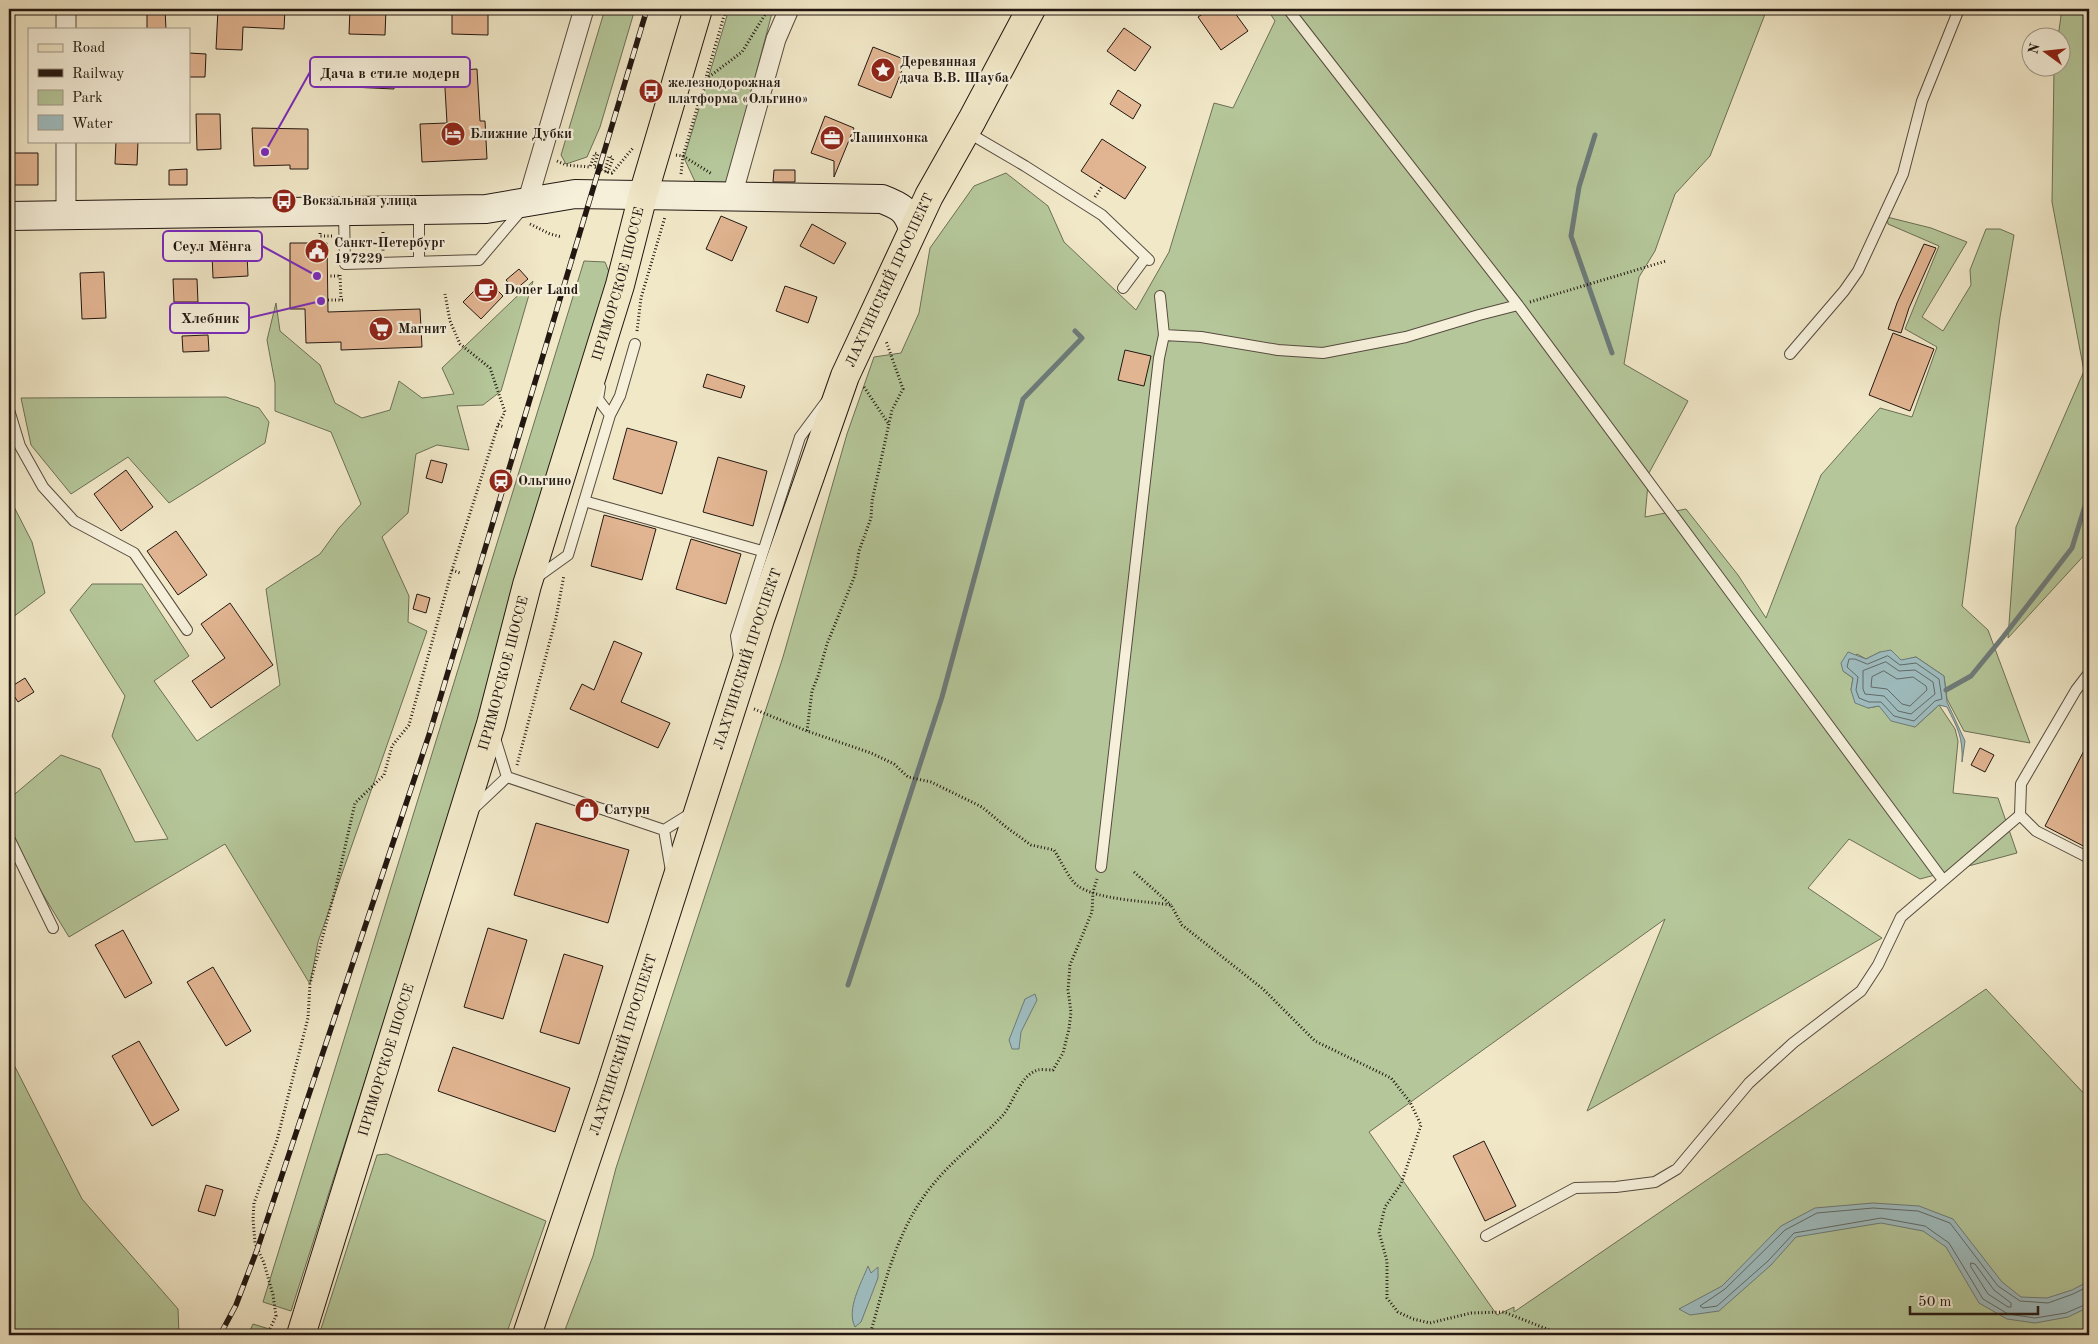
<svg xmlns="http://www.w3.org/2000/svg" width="2098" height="1344" font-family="'Old Standard TT',serif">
<rect width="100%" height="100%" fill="#f1e8c8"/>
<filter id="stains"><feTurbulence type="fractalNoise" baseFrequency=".004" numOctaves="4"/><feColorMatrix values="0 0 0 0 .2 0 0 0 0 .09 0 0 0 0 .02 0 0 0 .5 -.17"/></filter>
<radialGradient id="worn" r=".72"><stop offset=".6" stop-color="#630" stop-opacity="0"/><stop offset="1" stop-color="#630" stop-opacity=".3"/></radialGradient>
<path fill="#b5c79a" stroke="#6c6f56" d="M605 9H635L600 127 587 157 566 164 561 155Z
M729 9H773L727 184 698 188 684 158Z
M1267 9H1767L1710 156 1675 194 1655 251 1639 277 1624 364 1688 401 1649 473 1645 517 1686 509 1738 575 1766 618 1821 475 1880 408 1912 417 1937 347 1905 329 1939 246 1888 224 1887 217 1931 228 1967 242 1922 317 1943 331 1971 285 1970 270 1986 229H2000L2014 235 2000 317 1962 606 1988 630 2030 743 1964 731 1947 699 1944 676 1916 657 1901 661 1880 652 1866 659 1857 654 1843 671 1853 678 1851 690 1868 708 1879 706 1915 727 1939 705 1955 729 1958 741 1953 793 1998 798 2017 853 1920 879 1849 839 1808 888 1882 938 1587 1111 1665 919 1369 1132 1497 1315 1514 1307V1312L1986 989 2089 1099V1335H563L593 1256 616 1168 783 657 847 434 874 357 901 353 919 313 930 248 974 186 1006 173 1048 206 1064 242 1136 310 1169 252 1214 103 1233 108 1275 21Z
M2062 9H2089V550L2008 638 2016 527 2084 371 2052 202 2054 71V68H2060V38L2058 37Z
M584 261 605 262 611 277 541 518 413 931 291 1311 263 1302Z
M533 281 501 391 483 405 457 406 469 450 437 445 416 454 408 513 382 537 409 596 408 622 427 631 318 942 310 984 225 844 69 937 9 839V799L61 755 100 769 135 842 168 839 112 736 125 696 70 610 92 584H142L189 656 154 681 197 741 280 685 266 589 320 554 339 528 361 504 331 432 275 411V383L267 340 276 303 280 331 320 365 335 403 362 418 390 410 399 381 422 398 454 394 442 368Z
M226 397 259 408 269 422 265 443 169 503 128 457 71 494 31 445 21 398Z
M9 497 32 542 45 593 9 620Z
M9 1055 82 1199 178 1309 179 1335H9Z
M387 1154 546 1221 506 1335H319L377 1155Z
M253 1324 279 1332V1335H248Z"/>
<path fill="#9fbdc0" stroke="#6d7b7a" d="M1891 650 1901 660 1916 657 1944 676 1947 702 1965 741 1962 762C1963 737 1958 729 1947 707L1939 705 1915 727 1891 721 1879 706 1868 708 1855 703 1851 690 1853 678 1843 671 1841 663 1848 652 1866 659 1880 652Z
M1035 994 1037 1000 1021 1032 1019 1049H1012L1009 1040 1025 999Z
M1873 1203 1919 1206 1953 1219 2002 1282 2021 1297 2047 1298 2072 1290 2089 1281V1307L2068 1317 2035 1323 2007 1319 1979 1303 1946 1247 1923 1231 1881 1223 1796 1237 1771 1265 1719 1311 1690 1315 1679 1309 1722 1286 1781 1226 1815 1208Z
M868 1266 871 1273 878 1267V1278L861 1322 855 1327C846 1309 861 1284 868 1266Z"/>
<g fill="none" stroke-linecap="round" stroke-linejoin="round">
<path stroke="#606a68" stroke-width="1" d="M1888 656 1900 665 1916 663 1939 679 1942 699 1935 701 1914 721 1894 716 1881 702H1869L1859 698 1856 690 1858 677 1847 667 1849 659H1855L1867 664Z
M1886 662 1899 671 1915 670 1933 682 1935 694 1911 714 1898 711 1884 696 1865 694 1863 689V671Z
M1884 671 1897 679 1913 677 1926 686 1927 690 1910 706 1902 704 1887 689 1871 687 1872 677Z
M1971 1263 1975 1264 1994 1290 2011 1303V1307H2008L1988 1294 1971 1267Z
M2089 1286 2073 1294 2048 1303 2020 1301 1998 1286 1950 1223 1918 1211 1873 1208 1817 1213 1785 1230 1725 1289 1700 1306 1703 1308 1717 1306 1768 1261 1794 1233 1881 1218 1925 1226 1949 1243 1983 1299 2008 1314 2035 1318 2066 1313 2089 1303"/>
<path stroke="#6d7b7a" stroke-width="5" d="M1595 135 1579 187 1571 236 1612 353
M1946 690 1971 676 2003 637 2072 548 2089 493
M848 985 942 697 1023 399 1082 338 1075 331"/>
</g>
<path fill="#e2b592" stroke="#221711" d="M147 9H165L166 29H147Z
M218 9H285L284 29 243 27 242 50 216 49Z
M350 9H386L385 35 349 34Z
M452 9H488V35L452 34Z
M1210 9H1232L1248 31 1221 50 1198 17Z
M1124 28 1151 47 1135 71 1107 51Z
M873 47 906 60 891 98 858 85Z
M189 53 206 54 205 77H189Z
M352 67 395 69 394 89 351 87Z
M477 69 480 121H485L487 159 422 162 420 124 447 123 444 71Z
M1118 90 1141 105 1133 119 1110 104Z
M196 114H220L221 149 197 150Z
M825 116 854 128 834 177V161L811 153Z
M252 128 308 129V169H290V165L254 166Z
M1102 139 1146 167 1125 199 1081 171Z
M116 141H138L137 165 115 164Z
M9 153H38V185H9Z
M187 169V185H169V170Z
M774 170H795V182H773Z
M721 216 747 227 732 261 706 249Z
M812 224 846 243 834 264 800 246Z
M290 243H327L328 312 420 309 422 347 341 350V342L306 343 305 309H290Z
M1924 244 1936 248 1909 308 1901 333 1888 329 1897 303Z
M247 253 248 276 213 278 212 254Z
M519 269 528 279 515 290 506 280Z
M104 272 106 318 82 319 80 273Z
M173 279H197L198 302H174Z
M486 279 503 296 481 319 463 302Z
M785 286 817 297 808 323 776 311Z
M1893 333 1934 349 1910 411 1869 395Z
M208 335 209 351 183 352 182 336Z
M1125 350 1151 356 1144 386 1118 380Z
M707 374 745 386 741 398 703 387Z
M627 428 677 442 662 494 613 479Z
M718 457 767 471 753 526 703 512Z
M431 460 447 464 442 483 426 478Z
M126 470 153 507 121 531 94 494Z
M604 515 656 529 642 580 591 566Z
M176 531 207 575 178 595 147 551Z
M691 539 741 554 726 604 676 589Z
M417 594 430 598 426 613 413 609Z
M230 603 273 665 211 708 192 681 225 658 201 624Z
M614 641 642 653 621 702 670 723 658 748 570 709 582 684 594 690Z
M25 678 34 692 18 702 9 688Z
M2089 741V849L2045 826Z
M1980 748 1994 755 1985 772 1971 765Z
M536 823 629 850 608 923 514 895Z
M488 928 527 940 503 1019 464 1007Z
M123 930 152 983 125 998 95 945Z
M564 954 603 966 579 1044 540 1032Z
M213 967 251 1031 226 1046 187 982Z
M139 1041 179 1110 152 1126 112 1056Z
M453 1047 570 1088 555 1132 438 1091Z
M1484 1141 1516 1206 1485 1221 1453 1156Z
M206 1185 223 1190 215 1216 198 1211Z"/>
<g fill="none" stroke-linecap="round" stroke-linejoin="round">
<defs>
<path id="service" d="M1288 9 1518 305 1943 880
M967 132 1025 166 1102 215 1149 260
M419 211V262
M344 213 345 264 479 260 524 207
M1123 288 1146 257
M1160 296 1164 335 1201 337 1278 350 1323 353 1406 337 1479 315 1518 305
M1790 354 1844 291 1858 271 1903 174 1922 101 1959 9
M9 410 20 446 43 487 74 521 134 553 187 630
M610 415 620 396 635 344
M584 501 762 551
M536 578 568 555 610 415 598 399 600 387
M739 657 736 636 800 437 826 402
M494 735 507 777
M507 777 664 830
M471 811 507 777
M2020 815 2036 831 2089 858
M664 830 671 871
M664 830 693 812
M9 838 53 928
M1101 867 1159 358 1164 335
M1486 1236 1575 1188 1616 1187 1655 1182 1677 1169 1749 1083 1793 1043 1861 991 1878 965 1901 917 2020 815 2021 784 2076 690 2089 673"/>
<path id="minor" d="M66 9V29
M732 196 776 39 789 9
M527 203 584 9
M66 215V141"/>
<path id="secondary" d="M9 216 486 209 575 194 882 199C900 206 907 209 913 229"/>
<g id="primary">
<path id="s1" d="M301 1335 491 724 527 585 620 285 643 195 698 9"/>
<path id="s2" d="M527 1335 610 1088 760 619 845 376 929 196 972 120 1031 9"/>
</g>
</defs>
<use href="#service" stroke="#564b3f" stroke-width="12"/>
<use href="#minor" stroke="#564b3f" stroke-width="21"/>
<use href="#secondary" stroke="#221711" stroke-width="30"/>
<use href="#primary" stroke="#221711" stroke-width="30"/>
<path stroke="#221711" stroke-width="3" stroke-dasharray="1 2.5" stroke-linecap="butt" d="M706 79 742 52 766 13
M676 155 683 156 712 174
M557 161 566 165 590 167 595 153 598 154 594 167 605 171 609 156 613 158 608 172 612 173 633 148
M681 174 683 156 726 9
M1095 197 1103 185
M530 224 550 234 562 237
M383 232V251
M320 233V236H333
M340 275 341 300
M327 276H339
M328 300H345
M1530 302 1666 261
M637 331 641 298 665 217
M864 387 888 423
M498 425 504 427
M452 570 460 573
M754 709 807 731 871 753 894 764 908 777 931 782 982 807 1006 827 1031 845 1054 850C1060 859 1070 881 1078 886 1098 900 1146 901 1171 905L1182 925 1263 989 1315 1041 1391 1078 1410 1102 1421 1125 1401 1184 1385 1207 1379 1232 1387 1261V1298L1398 1312 1413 1319 1430 1323 1471 1313 1504 1312 1562 1335
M807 731 812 691 818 676 827 644 855 575 859 551 871 518 872 501 892 410 903 389 886 341
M517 765 556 618 564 575
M1134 872 1171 905
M267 1335 276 1316 273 1295 264 1263 255 1243 253 1219 254 1203 277 1140 308 1018 310 984 336 887 355 803 384 775 392 746 409 725 452 570 498 425 505 412 490 368 460 344 450 321 445 294
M870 1335C885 1282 898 1225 935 1182 956 1157 982 1138 1003 1115 1014 1102 1020 1075 1038 1070 1042 1069 1049 1070 1053 1070L1063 1053 1069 1029 1071 1012 1068 990 1070 965 1092 912 1093 892 1097 879"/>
<use href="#service" stroke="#f6f0db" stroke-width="10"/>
<use href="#minor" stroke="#f6f0db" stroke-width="19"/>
<use href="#secondary" stroke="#f6f0db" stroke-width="28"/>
<use href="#primary" stroke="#f1e8c8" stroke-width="28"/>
<defs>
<path id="rail" d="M220 1335 236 1305 257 1250 430 732 647 9"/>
</defs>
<use href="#rail" stroke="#221711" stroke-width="5.5"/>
<use href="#rail" stroke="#f6f0db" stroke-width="4" stroke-dasharray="11" stroke-linecap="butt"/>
</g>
<defs>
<symbol id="sight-disc" viewBox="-11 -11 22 22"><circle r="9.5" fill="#8f2418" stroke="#f6f0db"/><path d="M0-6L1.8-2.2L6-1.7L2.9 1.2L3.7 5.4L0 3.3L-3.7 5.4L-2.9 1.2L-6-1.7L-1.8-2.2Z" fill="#fff"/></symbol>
<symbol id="bus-disc" viewBox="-11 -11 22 22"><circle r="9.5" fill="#8f2418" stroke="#f6f0db"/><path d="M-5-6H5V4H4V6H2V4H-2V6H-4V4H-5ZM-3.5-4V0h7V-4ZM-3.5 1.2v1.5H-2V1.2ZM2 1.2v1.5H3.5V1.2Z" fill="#fff"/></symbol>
<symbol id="hotel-disc" viewBox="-11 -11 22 22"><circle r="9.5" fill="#8f2418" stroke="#f6f0db"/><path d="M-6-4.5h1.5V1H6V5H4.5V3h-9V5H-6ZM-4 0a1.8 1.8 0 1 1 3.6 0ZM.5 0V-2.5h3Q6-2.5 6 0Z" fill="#fff"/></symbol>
<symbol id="office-disc" viewBox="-11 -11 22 22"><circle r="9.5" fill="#8f2418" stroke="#f6f0db"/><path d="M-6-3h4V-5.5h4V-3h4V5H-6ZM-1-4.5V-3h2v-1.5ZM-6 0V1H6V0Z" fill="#fff"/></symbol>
<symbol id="civic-disc" viewBox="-11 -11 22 22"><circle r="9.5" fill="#8f2418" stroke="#f6f0db"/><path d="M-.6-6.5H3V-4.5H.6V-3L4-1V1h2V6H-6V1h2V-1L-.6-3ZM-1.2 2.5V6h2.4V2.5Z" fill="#fff"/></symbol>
<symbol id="cafe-disc" viewBox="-11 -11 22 22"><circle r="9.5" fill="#8f2418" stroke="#f6f0db"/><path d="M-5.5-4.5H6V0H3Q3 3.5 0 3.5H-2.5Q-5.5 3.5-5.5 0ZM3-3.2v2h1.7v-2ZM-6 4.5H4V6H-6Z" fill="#fff"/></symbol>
<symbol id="supermarket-disc" viewBox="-11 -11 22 22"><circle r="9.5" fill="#8f2418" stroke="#f6f0db"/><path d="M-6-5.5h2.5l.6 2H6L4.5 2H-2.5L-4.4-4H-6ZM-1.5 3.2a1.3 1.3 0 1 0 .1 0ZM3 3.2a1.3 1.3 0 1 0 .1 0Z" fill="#fff"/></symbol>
<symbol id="station-disc" viewBox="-11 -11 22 22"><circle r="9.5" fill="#8f2418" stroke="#f6f0db"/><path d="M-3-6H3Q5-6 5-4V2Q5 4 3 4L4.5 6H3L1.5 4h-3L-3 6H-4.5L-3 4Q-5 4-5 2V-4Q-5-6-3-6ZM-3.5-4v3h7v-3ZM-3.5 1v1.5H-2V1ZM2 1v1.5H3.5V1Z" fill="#fff"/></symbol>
<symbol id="shop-disc" viewBox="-11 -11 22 22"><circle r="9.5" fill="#8f2418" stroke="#f6f0db"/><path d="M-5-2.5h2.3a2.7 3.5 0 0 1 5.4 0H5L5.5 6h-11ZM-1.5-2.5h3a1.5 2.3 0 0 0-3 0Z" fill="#fff"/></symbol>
</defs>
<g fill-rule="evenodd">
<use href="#sight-disc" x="869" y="56" width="28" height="28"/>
<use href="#bus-disc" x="637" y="77" width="28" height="28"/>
<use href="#hotel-disc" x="439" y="120" width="28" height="28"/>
<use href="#office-disc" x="818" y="124" width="28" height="28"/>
<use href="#bus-disc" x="270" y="187" width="28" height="28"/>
<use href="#civic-disc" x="303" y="237" width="28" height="28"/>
<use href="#cafe-disc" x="472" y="276" width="28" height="28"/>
<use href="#supermarket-disc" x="367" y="315" width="28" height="28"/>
<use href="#station-disc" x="487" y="467" width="28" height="28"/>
<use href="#shop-disc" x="573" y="796" width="28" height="28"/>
</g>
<g text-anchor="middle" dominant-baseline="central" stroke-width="4.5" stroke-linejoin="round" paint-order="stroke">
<g font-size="14" font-weight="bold" fill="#221711" stroke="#f6f0db" text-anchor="start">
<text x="900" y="62">Деревянная<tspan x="900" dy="16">дача В.В. Шауба</tspan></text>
<text x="668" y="83">железнодорожная<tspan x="668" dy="16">платформа «Ольгино»</tspan></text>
<text x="470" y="134">Ближние Дубки</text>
<text x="850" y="138">Лапинхонка</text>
<text x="302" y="201">Вокзальная улица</text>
<text x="334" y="243">Санкт-Петербург<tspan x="334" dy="16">197229</tspan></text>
<text x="504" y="290">Doner Land</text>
<text x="398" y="329">Магнит</text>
<text x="518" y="481">Ольгино</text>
<text x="604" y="810">Сатурн</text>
</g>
<g font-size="14" fill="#221711" stroke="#f6f0db">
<text stroke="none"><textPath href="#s2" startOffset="1116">ЛАХТИНСКИЙ ПРОСПЕКТ</textPath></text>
<text stroke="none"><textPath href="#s1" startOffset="1098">ПРИМОРСКОЕ ШОССЕ</textPath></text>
<text stroke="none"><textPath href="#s2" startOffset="711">ЛАХТИНСКИЙ ПРОСПЕКТ</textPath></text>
<text stroke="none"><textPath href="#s1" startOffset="692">ПРИМОРСКОЕ ШОССЕ</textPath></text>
<text stroke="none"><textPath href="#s2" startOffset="306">ЛАХТИНСКИЙ ПРОСПЕКТ</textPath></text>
<text stroke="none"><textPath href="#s1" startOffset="288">ПРИМОРСКОЕ ШОССЕ</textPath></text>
</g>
</g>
<path fill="none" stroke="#7b2cbf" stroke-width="2" d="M265 152L310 72M317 276L262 246M321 301L249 318"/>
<g fill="#7b2cbf" stroke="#f6f0db" stroke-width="2">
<circle cx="265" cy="152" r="5"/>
<circle cx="317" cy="276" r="5"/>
<circle cx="321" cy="301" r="5"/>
</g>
<g fill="#f6f0db" stroke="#7b2cbf" stroke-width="2">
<rect x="310" y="57" width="160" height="30" rx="5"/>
<rect x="163" y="231" width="99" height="30" rx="5"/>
<rect x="170" y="303" width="79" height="30" rx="5"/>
</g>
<g font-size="15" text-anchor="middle" font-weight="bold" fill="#221711">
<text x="390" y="78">Дача в стиле модерн</text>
<text x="212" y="251">Сеул Мёнга</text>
<text x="210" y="323">Хлебник</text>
</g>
<rect width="2098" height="1344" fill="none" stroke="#f1e8c8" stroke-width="30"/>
<rect x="10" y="10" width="2078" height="1324" fill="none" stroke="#221711" stroke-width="2.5"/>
<rect x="15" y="15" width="2068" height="1314" fill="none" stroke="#221711"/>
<rect x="28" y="28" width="162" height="115" fill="#f6f0db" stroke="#a1998a"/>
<rect x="38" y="44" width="25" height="8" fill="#f1e8c8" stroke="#a1998a"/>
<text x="72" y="52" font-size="15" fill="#221711">Road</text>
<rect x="38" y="69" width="25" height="8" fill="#221711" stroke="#a1998a"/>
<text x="72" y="78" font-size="15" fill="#221711">Railway</text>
<rect x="38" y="90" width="25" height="15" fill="#b5c79a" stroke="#a1998a"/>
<text x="72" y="102" font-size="15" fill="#221711">Park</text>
<rect x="38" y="115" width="25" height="15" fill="#9fbdc0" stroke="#a1998a"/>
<text x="72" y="128" font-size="15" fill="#221711">Water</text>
<g transform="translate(2046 52) rotate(285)"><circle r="24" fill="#f6f0db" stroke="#a1998a"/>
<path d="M0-4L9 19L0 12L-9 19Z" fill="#8f2418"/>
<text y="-8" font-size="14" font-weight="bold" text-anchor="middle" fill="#221711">N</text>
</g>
<path d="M1910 1306v8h128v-8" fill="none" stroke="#221711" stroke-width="2.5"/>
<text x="1918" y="1306" font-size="15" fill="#221711" stroke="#f6f0db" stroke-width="4" paint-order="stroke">50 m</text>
<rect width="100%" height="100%" filter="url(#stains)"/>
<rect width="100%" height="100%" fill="url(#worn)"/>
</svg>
